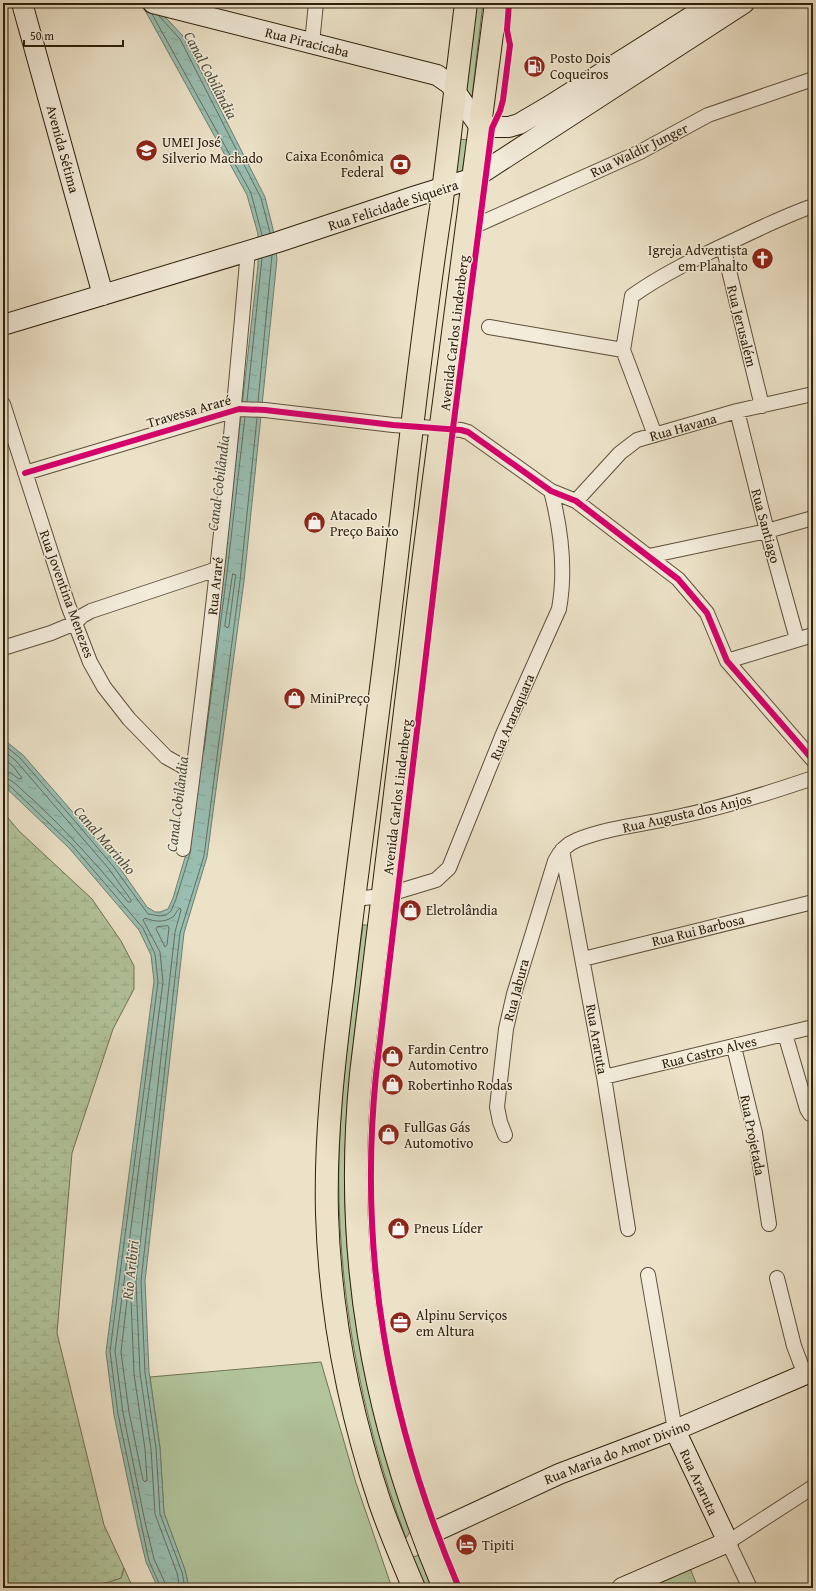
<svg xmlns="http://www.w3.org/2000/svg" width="816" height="1591" font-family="'Gentium Book Plus',serif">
<defs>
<pattern id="wetland-marsh" width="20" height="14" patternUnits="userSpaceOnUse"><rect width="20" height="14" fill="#b2c49b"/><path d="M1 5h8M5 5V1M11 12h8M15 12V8" fill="none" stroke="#99a884"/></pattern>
<pattern id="water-ripples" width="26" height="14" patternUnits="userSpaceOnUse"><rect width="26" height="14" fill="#99beb2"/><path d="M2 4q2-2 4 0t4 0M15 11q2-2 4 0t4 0" fill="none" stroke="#84a398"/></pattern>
</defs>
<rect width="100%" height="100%" fill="#ece2c8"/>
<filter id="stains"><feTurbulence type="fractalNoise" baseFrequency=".005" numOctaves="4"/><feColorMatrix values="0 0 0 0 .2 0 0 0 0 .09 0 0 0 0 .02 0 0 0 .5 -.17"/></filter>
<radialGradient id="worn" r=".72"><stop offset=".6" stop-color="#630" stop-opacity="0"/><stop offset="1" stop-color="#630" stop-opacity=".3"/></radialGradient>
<path fill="#b2c49b" stroke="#707253" d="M477 3H483L472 96 470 95 466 88Z
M460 139 467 140 462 173 456 172Z
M363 925H368C359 1001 347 1077 345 1153 341 1283 366 1410 410 1532L406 1538C360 1415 336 1286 339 1155 341 1078 353 1001 363 925Z
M321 1362 356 1483 392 1588H189L185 1570 164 1513 160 1448 150 1377Z
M419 1555 432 1588H426L413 1557Z
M124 1568 133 1588H75H85L121 1578Z
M690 1568 698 1588H644Z"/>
<path fill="url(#wetland-marsh)" stroke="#707253" d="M3 812 19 831 92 899 121 941 134 966V989L113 1029 72 1153 57 1333 104 1525 124 1568 121 1578C89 1591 39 1588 3 1588Z"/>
<path fill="url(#water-ripples)" stroke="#6e7f6f" d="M139 3H152L183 36 265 197 273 229 277 259 244 581 207 857 184 933 145 1281 149 1372 160 1448 164 1513 185 1570 189 1588H158L146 1562 137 1524 114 1415 106 1352 154 981 151 955 139 930 69 848 3 785V739L23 755 77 817 117 864 147 907 155 912H160L168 909 173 898 186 854 223 573 258 265V234L247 195 146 12Z"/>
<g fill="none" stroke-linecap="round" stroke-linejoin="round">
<path stroke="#646f5e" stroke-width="1" d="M152 14 251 193 262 235
M159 16 180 39 261 198 270 233
M247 401 262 258
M258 402 272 255
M233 574 236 575 235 580 229 626 227 628 225 626Z
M3 744 20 758 74 820 113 866 148 914 160 916 166 915 171 911 176 899 191 850
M3 750 17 762 109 869 131 900V902H128C97 865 66 830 30 797 22 791 13 778 3 778
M204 750 227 573 245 417
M3 758 13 766 22 778 19 779 11 773 3 772
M3 783H6L11 787 72 845 143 928 155 954 158 982 110 1351 118 1414 141 1523 149 1561 161 1588
M168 926 169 928 167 945 165 947 156 929 157 927Z
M129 1298 131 1300 134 1374 145 1449 147 1480 145 1482 143 1480 129 1412 121 1352 127 1300Z
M166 1588 165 1583 154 1559 145 1522 123 1413 115 1351 163 982 160 952 143 920 145 918C155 922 165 923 174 916 176 913 177 910 180 908L181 910 175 932 136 1281 140 1373 151 1449 155 1514 177 1573 180 1588
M185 1588 182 1572 160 1514 156 1448 145 1373 141 1281 180 933 204 856 240 581 257 418"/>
<defs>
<path id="street" d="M312 43 316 3
M468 229 640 152 708 115 813 79
M723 246 762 406
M489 327 623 350
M3 404 68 605 90 662 104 687 129 719 166 757 193 772
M737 411 767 531 797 639
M655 435 623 350 632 296C664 273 701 256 737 239 762 227 787 215 813 206
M25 473 239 409 265 410 393 425 461 430 468 432 551 491 576 501 678 579 707 613 727 661 813 760
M576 501 620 453 637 440 737 411 813 394
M649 556 767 531 813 518
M3 648 51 633 75 623 82 616 91 611 217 569
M727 661 813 635
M183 849C210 650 231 450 248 250
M562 850 604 1077 628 1229
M354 899 383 896 436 880 449 868 503 734 559 609C566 570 561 529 551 491
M583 959 813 902
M785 1034 807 1109 810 1114 813 1115
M734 1047 755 1133 769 1224
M604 1077 813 1027
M505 1135 500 1122 497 1107 506 1029 514 994 555 861C560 851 567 844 577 840 609 827 647 824 681 816 726 807 769 793 813 778
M648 1275 675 1430
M777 1278 794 1346 805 1375
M750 1588 728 1542 813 1487"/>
<path id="secondary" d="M22 3 103 295
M153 3 437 75 450 84 480 127H509L519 124 548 107 713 3
M3 325 278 242 413 197 474 178 744 3
M423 1537 559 1474 675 1430 813 1371
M622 1588 728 1542 675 1430"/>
<path id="primary" d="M414 1588C402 1560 390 1532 380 1503 349 1410 330 1312 327 1214 325 1136 334 1059 344 982 355 887 368 792 380 696 401 534 416 370 441 208L466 3
M444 1588C373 1420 343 1256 361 1074L423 563 496 3"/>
</defs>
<use href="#street" stroke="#5e503a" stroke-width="16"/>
<use href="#secondary" stroke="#2e200b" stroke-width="22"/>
<use href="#primary" stroke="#2e200b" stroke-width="24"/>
<use href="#street" stroke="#f3ecdb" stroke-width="14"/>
<use href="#secondary" stroke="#f3ecdb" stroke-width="20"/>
<use href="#primary" stroke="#ece2c8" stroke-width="22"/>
<defs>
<path id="cycleway" d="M25 473 239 409 265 410 393 425 461 430 468 432 551 491 576 501 678 579 707 613 727 661 813 760
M459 1588C388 1421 358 1256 376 1075L453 428 492 128 500 111 503 100 510 45 507 30 509 3"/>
</defs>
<use href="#cycleway" stroke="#f3ecdb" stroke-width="8"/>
<use href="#cycleway" stroke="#d6006c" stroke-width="6"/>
</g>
<defs>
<symbol id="fuel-disc" viewBox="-11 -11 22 22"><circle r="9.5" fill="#8f2418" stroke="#f3ecdb"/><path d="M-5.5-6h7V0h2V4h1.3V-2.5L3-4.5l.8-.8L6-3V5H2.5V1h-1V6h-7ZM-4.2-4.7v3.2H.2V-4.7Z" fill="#fff"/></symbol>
<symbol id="school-disc" viewBox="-11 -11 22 22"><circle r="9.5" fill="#8f2418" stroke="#f3ecdb"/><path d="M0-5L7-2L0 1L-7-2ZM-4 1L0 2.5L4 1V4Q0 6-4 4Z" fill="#fff"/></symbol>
<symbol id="bank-disc" viewBox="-11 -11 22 22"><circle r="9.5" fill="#8f2418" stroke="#f3ecdb"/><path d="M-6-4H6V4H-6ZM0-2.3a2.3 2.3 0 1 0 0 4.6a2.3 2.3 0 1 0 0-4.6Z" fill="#fff"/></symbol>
<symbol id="church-disc" viewBox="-11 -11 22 22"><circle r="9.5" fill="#8f2418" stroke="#f3ecdb"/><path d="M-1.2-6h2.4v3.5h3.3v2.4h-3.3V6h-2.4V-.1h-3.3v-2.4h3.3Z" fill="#fff"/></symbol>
<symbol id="shop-disc" viewBox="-11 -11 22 22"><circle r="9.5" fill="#8f2418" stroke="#f3ecdb"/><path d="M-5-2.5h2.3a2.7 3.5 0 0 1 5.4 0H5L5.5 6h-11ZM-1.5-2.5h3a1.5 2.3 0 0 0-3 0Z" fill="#fff"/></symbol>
<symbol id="office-disc" viewBox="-11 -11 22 22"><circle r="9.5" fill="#8f2418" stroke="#f3ecdb"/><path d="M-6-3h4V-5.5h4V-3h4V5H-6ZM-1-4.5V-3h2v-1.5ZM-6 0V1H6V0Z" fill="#fff"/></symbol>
<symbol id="hotel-disc" viewBox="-11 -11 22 22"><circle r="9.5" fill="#8f2418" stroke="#f3ecdb"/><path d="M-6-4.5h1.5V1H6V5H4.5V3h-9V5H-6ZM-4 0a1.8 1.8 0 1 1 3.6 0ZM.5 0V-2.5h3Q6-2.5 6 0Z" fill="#fff"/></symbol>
</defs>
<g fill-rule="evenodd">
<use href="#fuel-disc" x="522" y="54" width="25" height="25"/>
<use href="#school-disc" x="134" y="138" width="25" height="25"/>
<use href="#bank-disc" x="388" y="152" width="25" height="25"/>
<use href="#church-disc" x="750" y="246" width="25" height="25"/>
<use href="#shop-disc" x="302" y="510" width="25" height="25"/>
<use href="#shop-disc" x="282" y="686" width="25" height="25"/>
<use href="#shop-disc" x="398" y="898" width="25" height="25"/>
<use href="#shop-disc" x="380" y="1044" width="25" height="25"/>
<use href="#shop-disc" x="380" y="1072" width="25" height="25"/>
<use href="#shop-disc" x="376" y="1122" width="25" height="25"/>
<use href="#shop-disc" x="386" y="1216" width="25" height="25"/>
<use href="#office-disc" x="388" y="1310" width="25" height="25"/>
<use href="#hotel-disc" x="454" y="1532" width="25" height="25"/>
</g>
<g text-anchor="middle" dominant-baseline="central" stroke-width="3" stroke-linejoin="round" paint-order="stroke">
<g font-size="14" fill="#2e200b" stroke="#f3ecdb">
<text transform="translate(307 42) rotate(14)">Rua Piracicaba</text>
<text transform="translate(63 149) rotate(75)">Avenida Sétima</text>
<text transform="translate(639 150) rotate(-26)">Rua Waldir Junger</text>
<text transform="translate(393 205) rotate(-18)">Rua Felicidade Siqueira</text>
<text transform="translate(742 326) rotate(76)">Rua Jerusalém</text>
<text transform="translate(454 333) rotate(-83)">Avenida Carlos Lindenberg</text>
<text transform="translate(189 411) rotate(-16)">Travessa Araré</text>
<text transform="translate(683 427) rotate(-16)">Rua Havana</text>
<text transform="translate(766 526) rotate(75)">Rua Santiago</text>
<text transform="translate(215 586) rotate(-84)">Rua Araré</text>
<text transform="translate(67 594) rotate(70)">Rua Joventina Menezes</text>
<text transform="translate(512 717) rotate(-67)">Rua Araraquara</text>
<text transform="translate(397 797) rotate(-83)">Avenida Carlos Lindenberg</text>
<text transform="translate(687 813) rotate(-13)">Rua Augusta dos Anjos</text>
<text transform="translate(698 930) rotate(-14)">Rua Rui Barbosa</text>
<text transform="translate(516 990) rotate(-75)">Rua Jabura</text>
<text transform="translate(597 1039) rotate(80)">Rua Araruta</text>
<text transform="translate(709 1052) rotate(-14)">Rua Castro Alves</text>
<text transform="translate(753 1135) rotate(79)">Rua Projetada</text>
<text transform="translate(617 1452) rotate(-21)">Rua Maria do Amor Divino</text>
<text transform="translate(699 1482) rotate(65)">Rua Araruta</text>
</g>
<g font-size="14" fill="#2e200b" stroke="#f3ecdb" text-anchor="start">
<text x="550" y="58">Posto Dois<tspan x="550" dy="16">Coqueiros</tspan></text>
<text x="162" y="142">UMEI José<tspan x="162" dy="16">Silverio Machado</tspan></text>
<text x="384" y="156" text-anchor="end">Caixa Econômica<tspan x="384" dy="16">Federal</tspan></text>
<text x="748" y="250" text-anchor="end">Igreja Adventista<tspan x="748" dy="16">em Planalto</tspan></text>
<text x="330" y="515">Atacado<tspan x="330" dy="16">Preço Baixo</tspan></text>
<text x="310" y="698">MiniPreço</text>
<text x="426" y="910">Eletrolândia</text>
<text x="408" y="1049">Fardin Centro<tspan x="408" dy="16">Automotivo</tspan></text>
<text x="408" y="1085">Robertinho Rodas</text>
<text x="404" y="1127">FullGas Gás<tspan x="404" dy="16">Automotivo</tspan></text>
<text x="414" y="1228">Pneus Líder</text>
<text x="416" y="1315">Alpinu Serviços<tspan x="416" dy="16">em Altura</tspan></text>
<text x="482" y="1545">Tipiti</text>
</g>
<g font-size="15" font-style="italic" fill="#4e4f3d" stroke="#f3ecdb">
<text transform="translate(211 75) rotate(62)">Canal Cobilândia</text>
<text transform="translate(218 483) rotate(-83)">Canal Cobilândia</text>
<text transform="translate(177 804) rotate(-83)">Canal Cobilândia</text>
<text transform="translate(105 840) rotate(49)">Canal Marinho</text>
<text transform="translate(130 1270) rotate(-84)">Rio Aribiri</text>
</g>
</g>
<rect width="816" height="1591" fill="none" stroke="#ece2c8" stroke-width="16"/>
<rect x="4" y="4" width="808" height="1583" fill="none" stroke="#2e200b" stroke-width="2"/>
<rect x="8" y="8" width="800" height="1575" fill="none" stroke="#2e200b"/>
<path d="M24 40v6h99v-6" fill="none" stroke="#2e200b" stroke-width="2"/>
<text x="30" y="40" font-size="12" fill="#2e200b" stroke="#f3ecdb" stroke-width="3" paint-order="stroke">50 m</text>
<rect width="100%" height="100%" filter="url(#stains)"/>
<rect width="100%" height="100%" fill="url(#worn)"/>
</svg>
